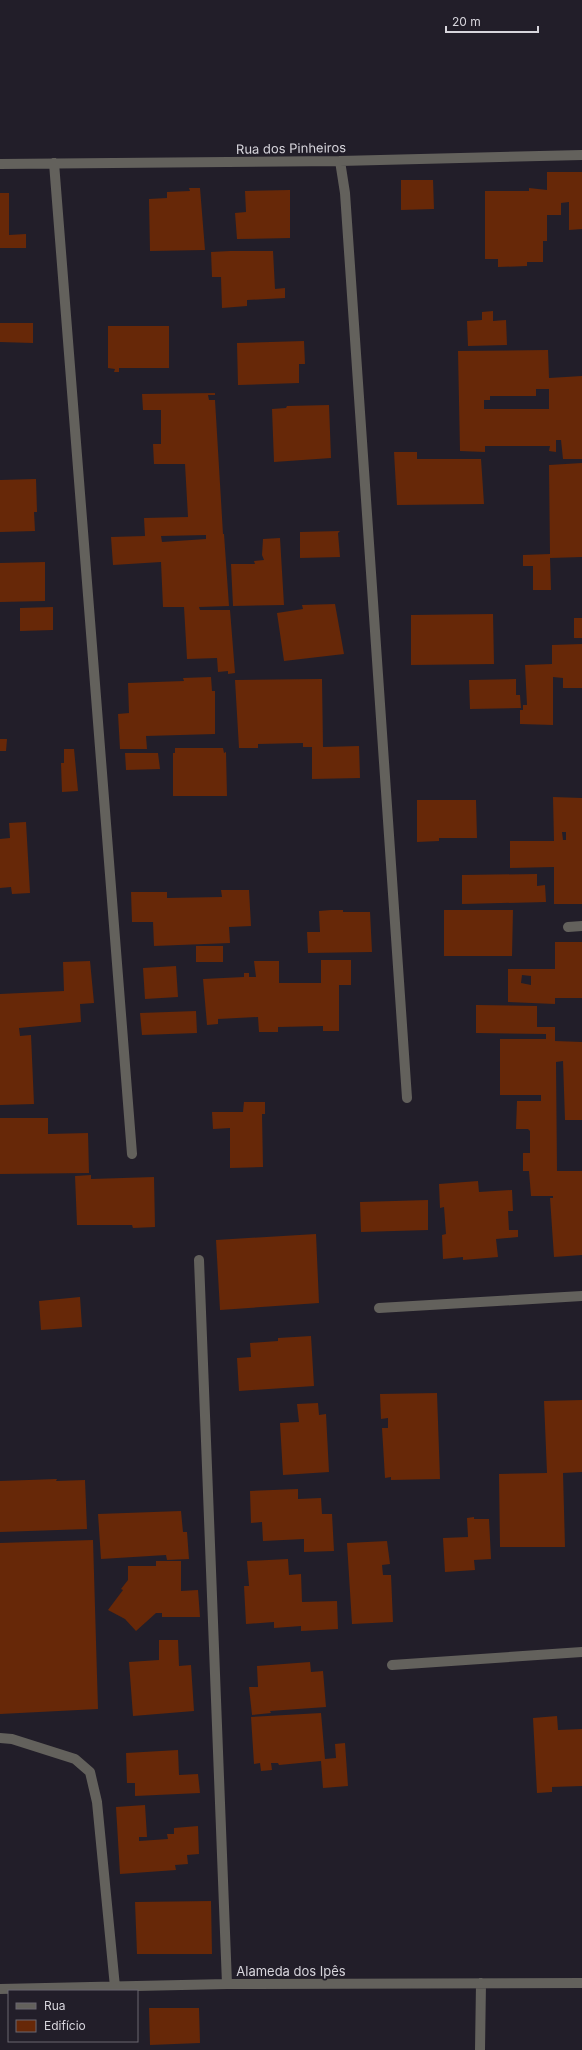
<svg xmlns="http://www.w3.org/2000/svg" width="582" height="2050" font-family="Inter,sans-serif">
<rect width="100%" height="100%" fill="#221e29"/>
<path fill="#672808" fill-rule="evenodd" d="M547 172H582V229L569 230V202L561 203V215H547V241H543V262H527V266L498 267V259H485V191H529V188L547 190Z
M401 180H433L434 209 401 210Z
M189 188H200L205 250 150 251 149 199 167 198V192L190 191Z
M290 190V238L237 239 235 213 246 212 245 191Z
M0 193H9V235L26 234V248H0Z
M230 251H273L275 289 285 288V298L247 300V306L222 308 221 277H212L211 252Z
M493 311V321L506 320 507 345 468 346 467 321 482 320V312Z
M0 323H33V343L0 342Z
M108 326H169V368H119V372H114L115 369 108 368Z
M304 341 305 364H299V383L238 385 237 343Z
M548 350 549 378 582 376V459H563L561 440H556V452L549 451 550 446H485V452L460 451 458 351ZM536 389H549V409H484V400H490V396H536Z
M215 393V395H208L209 400H215L223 534H224L229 606 199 607 200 610H230L235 673 228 674V671L218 672 217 658 187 659 184 607H163L161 562 113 565 111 537 145 536 144 518 188 517 185 464H154L153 444H161V410H143L142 394ZM206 535V539L162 542 161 536Z
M329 405 331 458 274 462 272 409 286 408 287 406Z
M394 452H417V459H481L484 504 397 505Z
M582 463V557L550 558 551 590H533V566H523V555L550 554 549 465Z
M36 479 37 512H34L35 531 0 532V480Z
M340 531 338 533 340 557 300 558V532Z
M280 538 284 605 233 606 231 564H255L254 561 264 560 262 555 263 539Z
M45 562V601L0 602V563Z
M335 604 344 654 284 661 277 613 303 609 302 605Z
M53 607V630L20 631V608Z
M493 614 494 664 411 665V615Z
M574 618H582V638H574Z
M582 644V688H563V678L553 677V725L520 724V710H523V705H527L525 665 552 664V645Z
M211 677 212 691H215V734L146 736 147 749H120L118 714 129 713 128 683 184 681 183 678Z
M322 679 323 747 359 746 360 778 312 779V747H303V743L258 744V748H239L235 680Z
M516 679V695H520L521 708 470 709 469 680Z
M0 739H7L6 751H0Z
M175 748H223L224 753 226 752 227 796H173V753H175Z
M64 749H74L78 791 62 792 61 763H64Z
M125 753H158L160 769 126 770Z
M553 797 582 798V904H554V867L510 868V841H554ZM562 832H566V840H563Z
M417 800H476L477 838H439V841L417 842Z
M26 822 30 893 12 894 11 887 0 888V839L10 838 9 823Z
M537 874V886L545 885 546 902 462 904V875Z
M221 890H249L251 926 229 927 230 943 154 946 153 922H132L131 892H167V898L222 897Z
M331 910H343V912H370L372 952 308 953 307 932H320L319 911Z
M444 910H513L512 956H444Z
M555 942H582V998H555V1004L508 1002V969H555ZM522 975 531 976V985L521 983Z
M196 946H223V962H196Z
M321 960H351V985H339V1031H323V1026L278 1027V1032H259L258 1017 218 1019V1024L207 1025 203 979 244 977V973H249V977H256L254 961H279V983H321Z
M90 961 94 1003 80 1004 81 1022 19 1028 20 1036 31 1035 34 1104 0 1105V994L64 991 63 962Z
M176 966 178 997 145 999 143 968Z
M476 1005 537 1006V1027H555V1041L582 1042V1120H565L563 1061 556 1062 557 1171H582V1255L554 1257 550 1198H553V1196H531L529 1171H523V1153H530V1131L528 1129H516L517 1101H541V1095H500V1039H546V1034L476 1033Z
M196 1011 197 1033 142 1035 140 1013Z
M244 1102H265V1114H262L263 1167 230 1168V1128L213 1129 212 1112H243Z
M0 1118H48V1134L88 1133 89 1173 0 1174Z
M91 1175V1179L154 1177 155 1227 133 1228 132 1225H77L75 1176Z
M478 1181 479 1192 512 1190 513 1211H508L509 1230H518V1237L496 1239 498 1257 463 1260V1257L443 1259 442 1235 446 1234 444 1207 440 1208 439 1184Z
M428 1200V1230L361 1232 360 1202Z
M316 1234 319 1303 220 1310 216 1240Z
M80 1297 82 1327 41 1330 39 1301Z
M311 1336 314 1386 239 1391 237 1358 251 1357 250 1343 278 1341V1338Z
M437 1393 440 1479 391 1480V1477L385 1478 382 1428H388V1418L381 1419 380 1394Z
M582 1400V1472L563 1473 565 1547H500L499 1474 547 1473 544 1401Z
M318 1403 319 1415 326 1414 329 1472 283 1475 280 1423 299 1422 297 1404Z
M57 1479 56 1481 85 1480 87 1529 0 1532V1481Z
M298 1489V1499L321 1498 322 1514H332L334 1551 304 1552V1539L263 1541 262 1522 251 1523 250 1491Z
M181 1511 183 1532H187L189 1559 167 1560 166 1555 101 1559 98 1514Z
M474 1517V1519H489L491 1559 474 1560 475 1570 445 1572 443 1538 468 1537 467 1518Z
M93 1540 98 1709 0 1714V1543Z
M387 1541 390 1564 382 1565 383 1575H391L393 1622 352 1624 347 1543Z
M288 1559 289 1575 301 1574 302 1602 337 1601 338 1629 301 1631V1626L274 1628V1622L246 1624 244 1586H249L247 1561Z
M156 1561H181V1591L198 1590 200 1617H162V1613H156L136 1631 125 1619 108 1610 123 1590 121 1589 128 1580V1566H156Z
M159 1640H178L179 1666 191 1665 194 1711 133 1716 129 1662 159 1660Z
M310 1662 311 1672 323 1671 326 1707 270 1711 271 1713 252 1715 249 1687H258L257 1666Z
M321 1713 325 1759 336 1758 335 1744 345 1743 348 1786 323 1788 321 1761 279 1765 278 1763H271L272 1770 261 1771 260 1763 254 1764 251 1717Z
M557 1716 558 1730 582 1729V1786L552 1787V1792L537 1793 533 1718Z
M178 1750 179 1775 198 1774 200 1793 135 1796V1783H127L126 1753Z
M145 1805 147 1837H139V1841L168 1839 167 1834H174V1828L198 1826 199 1854 187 1855 188 1864 175 1865 176 1870 120 1874 116 1807Z
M211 1901 212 1954H137L135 1902Z
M149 2008H199L200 2043 150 2045Z"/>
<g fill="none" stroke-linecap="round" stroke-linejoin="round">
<path stroke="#63615c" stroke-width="10" d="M340 161 345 193 407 1098
M54 163 132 1154
M0 164 340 161 582 155
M568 927 582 926
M199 1260 227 1984
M379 1308 582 1296
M392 1665 582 1652
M0 1738 12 1739 75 1759 90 1772 97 1802 115 1987
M0 1989 227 1984 582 1983
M480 2050 481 1983"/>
</g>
<g text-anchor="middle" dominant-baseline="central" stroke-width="4" stroke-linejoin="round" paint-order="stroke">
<g font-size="13" fill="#d7d5dc" stroke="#221e29">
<text transform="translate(291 148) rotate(-1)">Rua dos Pinheiros</text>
<text x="291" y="1971">Alameda dos Ipês</text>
</g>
</g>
<rect x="8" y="1990" width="130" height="52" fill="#221e29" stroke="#6a6771"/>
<rect x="16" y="2003" width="20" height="6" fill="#63615c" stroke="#6a6771"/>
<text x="44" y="2010" font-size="12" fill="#d7d5dc">Rua</text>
<rect x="16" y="2020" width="20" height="12" fill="#672808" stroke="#6a6771"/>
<text x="44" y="2030" font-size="12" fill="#d7d5dc">Edifício</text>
<path d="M446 26v6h92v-6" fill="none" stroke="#d7d5dc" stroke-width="2"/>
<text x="452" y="26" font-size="12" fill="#d7d5dc" stroke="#221e29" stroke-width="3" paint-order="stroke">20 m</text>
</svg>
